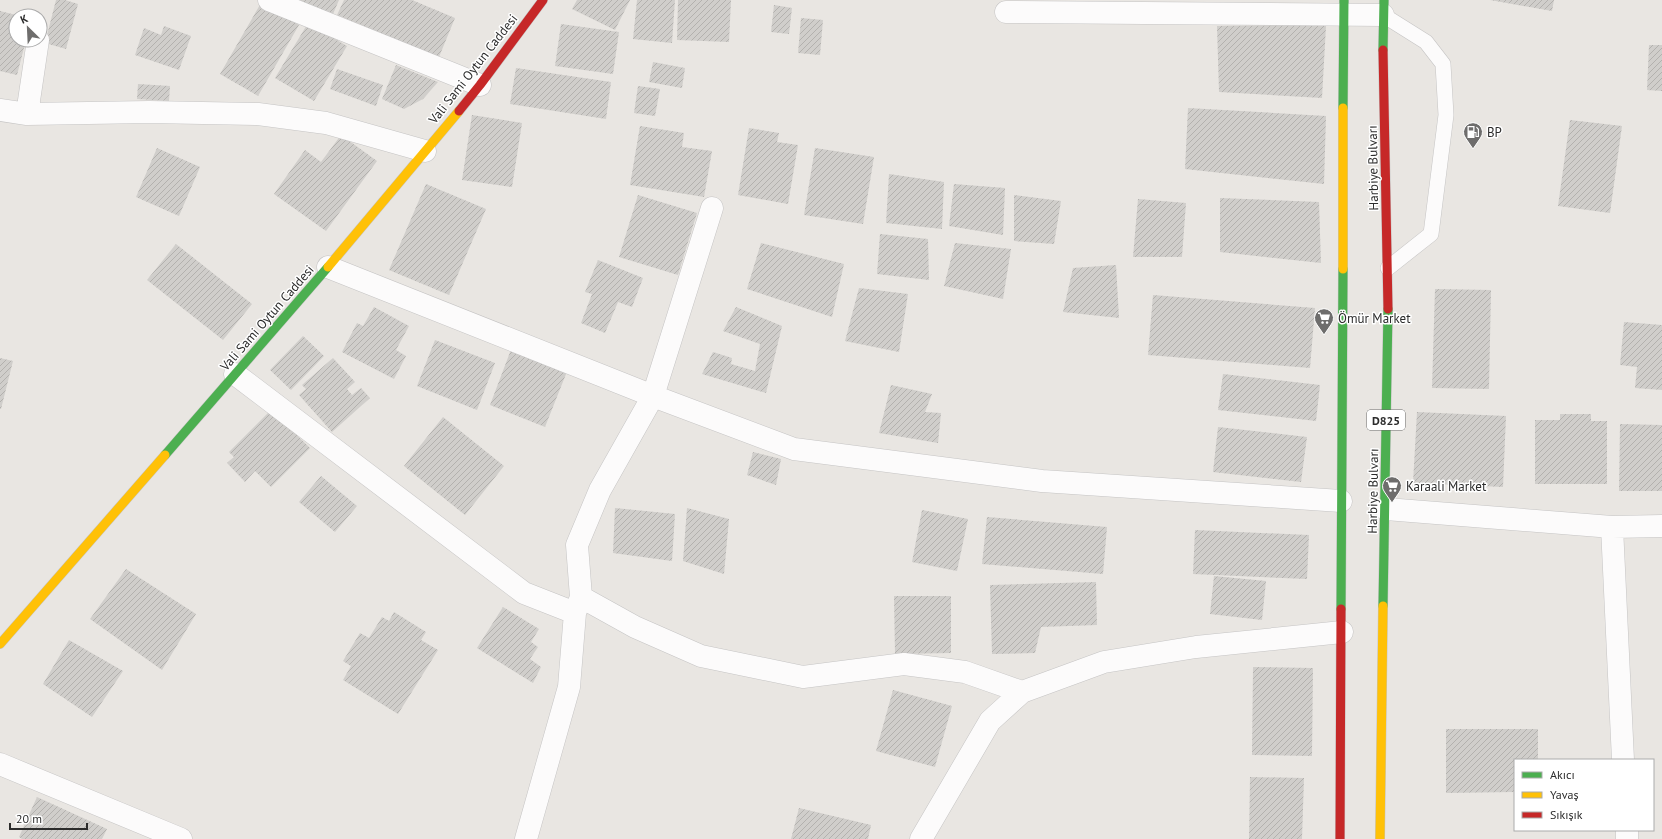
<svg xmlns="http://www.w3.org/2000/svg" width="1662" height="839" font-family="'PT Sans',sans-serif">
<defs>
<pattern id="building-hatch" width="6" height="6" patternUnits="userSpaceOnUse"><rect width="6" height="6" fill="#d0cecb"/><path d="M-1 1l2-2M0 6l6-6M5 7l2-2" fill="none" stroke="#b3b1ae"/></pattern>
</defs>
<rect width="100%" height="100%" fill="#e9e6e2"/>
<path fill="url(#building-hatch)" d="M56 0H65L78 4 66 49 45 43Z
M299 0H339L333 14Z
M344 0H412L455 18 439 57 337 15Z
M577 0H630L615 30 572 9Z
M637 0H675L672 43 633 39Z
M678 0H731L729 42 677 40Z
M1490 0H1554L1552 11Z
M261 3 299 25 258 96 220 74Z
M774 5 792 8 789 34 771 32Z
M0 11 16 15V40H26L17 75 0 71Z
M801 18 823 20 820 55 798 53Z
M308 23 347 46 314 101 275 78Z
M561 24 619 32 613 74 555 66Z
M1308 25 1326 26 1322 98 1219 92 1217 26Z
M164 26 191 36 179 70 135 55 144 28 161 35Z
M1649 45H1662V91L1647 90Z
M653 62 685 68 682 88 649 82Z
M396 65 438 82 423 99 404 109 382 99Z
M516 68 611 82 606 119 510 104Z
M337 69 383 85 376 106 330 89Z
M138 84 170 86 169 101 137 99Z
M638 86 660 89 655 116 634 113Z
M1188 108 1326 116 1324 184 1185 169Z
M472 115 522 123 512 187 462 180Z
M1570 120 1622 126 1610 213 1558 206Z
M640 126 684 133 682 147 712 151 704 197 630 185Z
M749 128 779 133 777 142 798 145 788 204 738 195Z
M341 135 377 161 326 231 274 194 305 150 321 162Z
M157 148 200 167 179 216 136 197Z
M815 148 874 157 863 224 804 215Z
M889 174 944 182 942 229 886 223Z
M426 184 486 209 449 295 389 270Z
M954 184 1005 188 1003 235 949 226Z
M638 195 697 213 678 275 619 257Z
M1014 195 1061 201 1054 244 1014 241Z
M1220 198 1319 202 1321 263 1220 252Z
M1138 199 1186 203 1182 257H1133Z
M880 234 928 239 929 280 877 274Z
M761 243 844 264 832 317 747 289Z
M955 243 1011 249 1003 299 944 286Z
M176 244 252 304 223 340 147 280Z
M598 260 643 278 632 307 618 302 605 333 581 323 592 294 585 292Z
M1116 265 1119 318 1063 312 1073 268Z
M859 288 908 294 899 352 845 341Z
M1435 289 1491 290 1489 389 1432 388Z
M1153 295 1315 308 1310 368 1148 355Z
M374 307 409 326 396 350 406 356 394 379 342 352 357 323 363 326Z
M736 307 782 326 766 393 702 374 713 352 732 358 731 364 755 371 760 344 723 331Z
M1624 322 1662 325V390L1635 388 1637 367 1620 365Z
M303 336 324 356 291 390 270 370Z
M435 340 495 363 477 410 417 386Z
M512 347 568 369 545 427 490 405Z
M0 358 13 361 1 409H0Z
M333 358 355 382 347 389 352 395 361 388 370 398 332 432 299 395 306 389 302 385Z
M1223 374 1320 385 1316 421 1218 410Z
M891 385 932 394 925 412 941 413 938 443 879 433Z
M271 410 310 448 271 487 255 471 245 482 227 463 234 457 229 452Z
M1417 412 1506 416 1503 487 1413 483Z
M1560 414H1591V421H1607V484H1535V420H1560Z
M443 417 504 466 465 515 404 466Z
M1620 424 1662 425V491H1619Z
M1218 427 1307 437 1301 482 1213 472Z
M753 452 781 459 776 485 747 475Z
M321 476 357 506 335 532 299 502Z
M615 508 675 514 672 561 613 553Z
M687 508 729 519 724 574 683 561Z
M922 510 968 519 957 571 912 562Z
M987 517 1107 527 1103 574 982 564Z
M1195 530 1309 535 1307 579 1193 574Z
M126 569 196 614 162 670 90 619Z
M1214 576 1266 581 1262 620 1210 614Z
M1096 582 1097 625 1041 627 1035 653 992 654 990 585Z
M894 596H951V653L895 654Z
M503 607 539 629 531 642 538 647 530 659 541 667 533 683 477 648Z
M394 612 426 632 421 640 438 650 398 714 343 680 351 666 343 661 360 633 369 638 382 617 389 621Z
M69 640 123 671 92 717 43 684Z
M1253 667 1313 668 1312 756 1252 755Z
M893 690 952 706 935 767 876 751Z
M1446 729H1538V760H1515V792L1446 793Z
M1250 777 1304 778 1302 839H1249Z
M37 797 107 829 102 839H22L19 837Z
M799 808 871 825 868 839H791Z"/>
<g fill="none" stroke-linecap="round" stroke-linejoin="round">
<defs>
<path id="lane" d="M1383 15 1426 42 1443 64 1446 115 1431 234 1388 268"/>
<path id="street" d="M269 0 480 85
M1006 12 1383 15
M0 110 27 114 149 112 258 114 326 123 425 151
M27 114 38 40
M328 267 653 396 794 449 1042 481 1341 501
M235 374 524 593 575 613
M1386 509 1612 527 1662 526
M1612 527 1623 760
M581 597 635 627 701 656 803 677 904 664 965 672 1022 692
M0 764 181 839
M1627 830V839
M526 839 569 687 575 613 581 597 577 545 600 490 653 396 712 208
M921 839 990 721 1022 692 1104 662 1196 647 1342 632"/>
<path id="fast" d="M1383 50 1384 0
M1343 108 1344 0
M165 455 328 267
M1383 606 1388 309
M1341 609 1343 269"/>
<path id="slow" d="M328 267 459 111
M1343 269V108
M0 644 165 455
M1380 839 1383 606"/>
<path id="jam" d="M1383 50 1388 309
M459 111 480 85 543 0
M1340 839 1341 609"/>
</defs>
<use href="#lane" stroke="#c5c4c4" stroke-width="16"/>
<use href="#street" stroke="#c5c4c4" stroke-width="23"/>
<use href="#fast" stroke="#c5c4c4" stroke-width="10"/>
<use href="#slow" stroke="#c5c4c4" stroke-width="10"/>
<use href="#jam" stroke="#c5c4c4" stroke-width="10"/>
<use href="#lane" stroke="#fcfbfb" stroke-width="15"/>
<use href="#street" stroke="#fcfbfb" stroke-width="22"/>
<use href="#fast" stroke="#4caf50" stroke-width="9"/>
<use href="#slow" stroke="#ffc107" stroke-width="9"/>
<use href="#jam" stroke="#c62828" stroke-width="9"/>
</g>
<defs>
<symbol id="fuel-pin" viewBox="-11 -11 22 30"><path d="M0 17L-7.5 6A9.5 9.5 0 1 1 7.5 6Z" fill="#6e6d6c" stroke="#fff"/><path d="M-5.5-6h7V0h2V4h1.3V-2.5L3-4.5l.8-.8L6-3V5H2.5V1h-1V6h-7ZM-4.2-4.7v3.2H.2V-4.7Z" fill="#fff"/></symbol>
<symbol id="supermarket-pin" viewBox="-11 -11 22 30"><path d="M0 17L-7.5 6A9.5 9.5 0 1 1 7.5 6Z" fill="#6e6d6c" stroke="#fff"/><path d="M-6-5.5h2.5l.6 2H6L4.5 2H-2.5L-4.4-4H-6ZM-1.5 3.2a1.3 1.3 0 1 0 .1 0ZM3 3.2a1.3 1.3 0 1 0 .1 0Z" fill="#fff"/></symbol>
</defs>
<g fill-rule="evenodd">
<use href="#fuel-pin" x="1462" y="121" width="22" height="30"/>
<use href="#supermarket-pin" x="1313" y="307" width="22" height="30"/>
<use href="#supermarket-pin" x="1381" y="475" width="22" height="30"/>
</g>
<g text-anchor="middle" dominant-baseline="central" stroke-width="3" stroke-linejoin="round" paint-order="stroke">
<rect fill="#fff" stroke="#6b6b6b" stroke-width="1" x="1367" y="410" width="38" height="20" rx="3"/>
<g font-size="12" font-weight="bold" fill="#2c2c2c">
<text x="1386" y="420">D825</text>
</g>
<g font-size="13" fill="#2c2c2c" stroke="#fff">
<text transform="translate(473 69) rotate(-52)">Vali Sami Oytun Caddesi</text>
<text transform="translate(1373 168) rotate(-91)">Harbiye Bulvarı</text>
<text transform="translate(267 318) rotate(-49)">Vali Sami Oytun Caddesi</text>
<text transform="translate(1373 491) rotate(-89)">Harbiye Bulvarı</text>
</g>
<g font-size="13" fill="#2c2c2c" stroke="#fff" text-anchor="start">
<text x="1487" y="132">BP</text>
<text x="1338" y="318">Ömür Market</text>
<text x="1406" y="486">Karaali Market</text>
</g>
</g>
<rect x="1514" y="759" width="140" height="72" fill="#ffffff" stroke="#ababab"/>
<rect x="1522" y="772" width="20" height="6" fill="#4caf50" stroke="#ababab"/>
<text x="1550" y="779" font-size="12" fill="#2c2c2c">Akıcı</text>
<rect x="1522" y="792" width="20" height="6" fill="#ffc107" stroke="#ababab"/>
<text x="1550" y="799" font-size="12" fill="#2c2c2c">Yavaş</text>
<rect x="1522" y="812" width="20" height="6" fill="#c62828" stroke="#ababab"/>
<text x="1550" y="819" font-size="12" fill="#2c2c2c">Sıkışık</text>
<g transform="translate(28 28) rotate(336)"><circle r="19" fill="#ffffff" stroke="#ababab"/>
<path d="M0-3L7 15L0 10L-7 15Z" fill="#6e6d6c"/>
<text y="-6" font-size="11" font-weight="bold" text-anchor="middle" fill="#2c2c2c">K</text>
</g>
<path d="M10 823v6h77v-6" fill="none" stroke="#2c2c2c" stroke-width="2"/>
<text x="16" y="823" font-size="12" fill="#2c2c2c" stroke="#ffffff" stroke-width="3" paint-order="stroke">20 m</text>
</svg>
